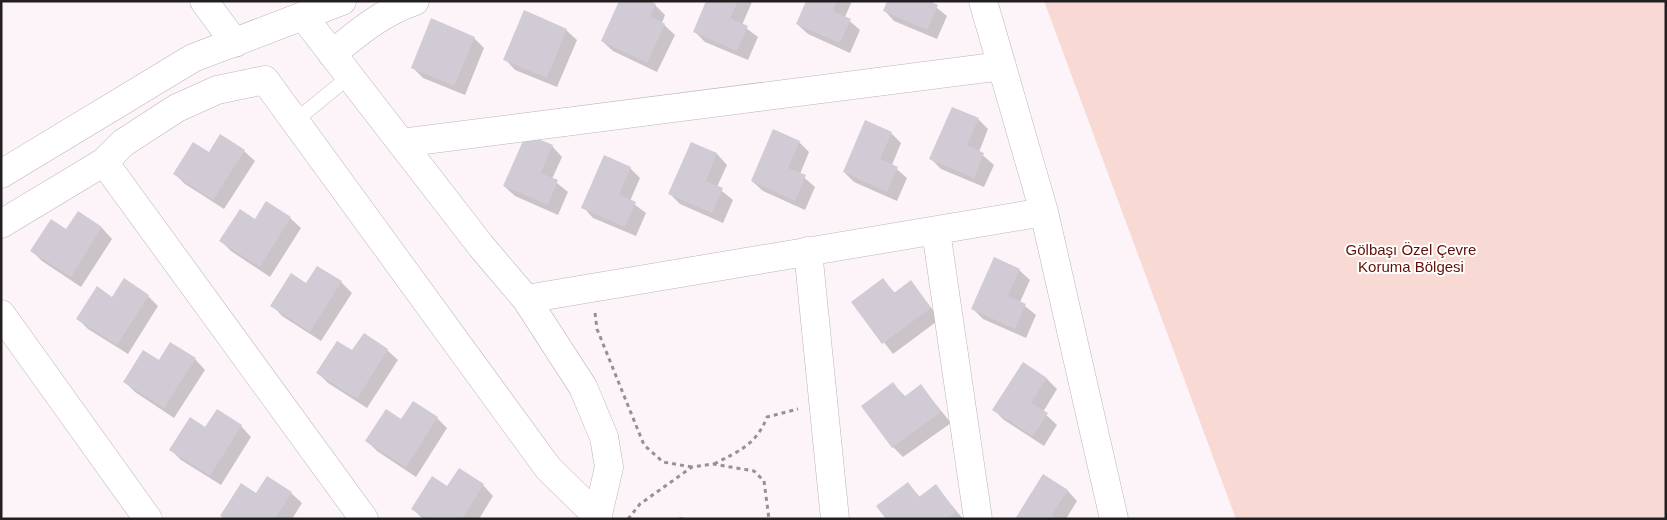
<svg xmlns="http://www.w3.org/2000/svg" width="1667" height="520" font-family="Arial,sans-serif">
<rect width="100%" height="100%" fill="#fdf4fa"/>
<path fill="#f9d9d3" d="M1044 1H1666V519H1236Z"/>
<path fill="#0003" d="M707 1 752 2 742 25 758 37 748 60 705 42 694 31Z
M807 1H852L845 17 860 30 850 53 808 34 797 24Z
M888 1H933L932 4 947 16 937 39 894 21 884 10Z
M655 5 665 15 662 23 675 35 657 72 613 51 602 41Z
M566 30 577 40 557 87 515 70 505 59Z
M474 38 484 48 465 95 423 78 412 67Z
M978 119 988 129 979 152 994 165 984 187 941 169 931 159Z
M891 133 901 143 892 165 907 178 897 201 854 182 844 172Z
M799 142 809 152 800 174 815 187 805 210 763 191 752 181Z
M691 143 717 154 727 165 717 187 733 200 723 223 680 204 670 194Z
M552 146 562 157 552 179 568 192 558 215 515 196 504 186Z
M244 151 255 161 224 209 185 184 175 174 209 154Z
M630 168 640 178 630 201 646 213 636 236 593 218 583 207Z
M267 203 290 218 301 228 270 277 231 251 221 241 255 221Z
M78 213 102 228 112 239 81 287 42 261 32 251 66 231Z
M318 267 341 282 352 293 321 341 282 316 272 305 306 285Z
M1019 270 1030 280 1020 302 1036 315 1026 338 983 319 973 309Z
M883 280 895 293 911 282 940 319 893 354 853 302Z
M148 296 158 306 128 354 88 329 78 319 113 298Z
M387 350 398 360 367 408 328 383 318 373 353 352Z
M195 359 205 370 174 418 135 392 125 382 159 362Z
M1024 364 1047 379 1057 389 1043 412 1057 425 1044 446 1004 420 994 410Z
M893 384 906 397 921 386 951 423 903 457 893 447Z
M437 418 447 428 416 477 377 451 367 441 402 421Z
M241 426 251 437 221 485 181 460 171 450 206 429Z
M908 484 920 497 936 486 963 519H887Z
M483 485 493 496 479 519H423L413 509 448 488Z
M1067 490 1077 501 1066 519H1016Z
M291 493 302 503 292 519H225L256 495Z"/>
<path fill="#d0cbd5" d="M619 1H650L656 4 650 16 665 24 647 63 601 41Z
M706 1H738L730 18 748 26 737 51 693 32Z
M806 1H837L833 11 851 19 840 43 796 24Z
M887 1H929L938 5 927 30 883 11Z
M524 10 567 29 547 78 503 60Z
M431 18 475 37 454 86 411 68Z
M952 107 979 118 967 145 984 153 974 178 929 159Z
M865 120 892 132 880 159 898 167 887 192 843 172Z
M773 129 800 141 788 168 806 175 795 201 751 181Z
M220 134 245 150 213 200 173 174 193 142 209 152Z
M526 134 553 145 541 173 558 180 548 205 503 186Z
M691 142 717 153 706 181 723 188 712 213 668 194Z
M604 155 631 167 619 194 636 202 625 227 581 208Z
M266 201 291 217 260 267 219 241 240 209 255 219Z
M78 211 102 227 71 277 30 251 51 219 66 229Z
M994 257 1020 269 1008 296 1026 304 1015 329 971 309Z
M317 266 342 281 310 332 270 306 291 273 306 283Z
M124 278 149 295 117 345 76 319 97 286 112 297Z
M883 278 894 293 911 280 931 308 882 344 851 302Z
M364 333 388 349 357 399 316 373 337 341 352 350Z
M170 342 196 358 164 408 123 382 143 350 159 360Z
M1023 362 1047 378 1031 403 1048 413 1033 436 992 410Z
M893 382 904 397 921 384 941 412 892 448 861 406Z
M413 401 438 417 406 467 365 441 386 409 401 419Z
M217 409 242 425 210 476 169 450 190 417 205 427Z
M459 468 484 484 462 519H427L411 509 432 476 447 486Z
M1043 474 1068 490 1052 515 1058 519H1015Z
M267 476 292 492 275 519H225L220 516 241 483 256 493Z
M908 482 919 497 936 484 956 512 947 519H886L876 506Z"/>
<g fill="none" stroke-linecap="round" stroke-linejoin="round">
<defs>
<path id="service" d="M295 121 350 76"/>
<path id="minor" d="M204 1 235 43
M983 1 1044 212 1114 519
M303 16 481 246 526 299 583 387 604 437 609 467 597 519
M332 54C359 32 381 13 415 1
M401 143 1002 66
M104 162 364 519
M1 174 193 58 342 1
M1 224 104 162 123 143 177 108 217 90 265 80 548 468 598 517
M936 231 978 519
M808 251 835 519
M526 299 1044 212
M1 314 148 519"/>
</defs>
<use href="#service" stroke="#bcb3ba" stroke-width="15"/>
<use href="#minor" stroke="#bcb3ba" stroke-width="29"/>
<path stroke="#979195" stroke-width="3" stroke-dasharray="4 4" stroke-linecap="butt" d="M595 313 597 329 644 445 663 462 692 467
M714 464C739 451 756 445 767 417L798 409
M628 519 640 504 692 467 713 464 754 471 764 481 769 519
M679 519H684"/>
<use href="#service" stroke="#fff" stroke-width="14"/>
<use href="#minor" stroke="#fff" stroke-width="28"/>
</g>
<g text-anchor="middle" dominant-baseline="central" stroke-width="4" stroke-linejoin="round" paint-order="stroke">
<g font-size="15" fill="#601006" stroke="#fff">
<text x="1411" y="249">Gölbaşı Özel Çevre<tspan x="1411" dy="17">Koruma Bölgesi</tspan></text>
</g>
</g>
<rect width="1667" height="520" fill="none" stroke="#221f21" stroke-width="5"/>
</svg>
